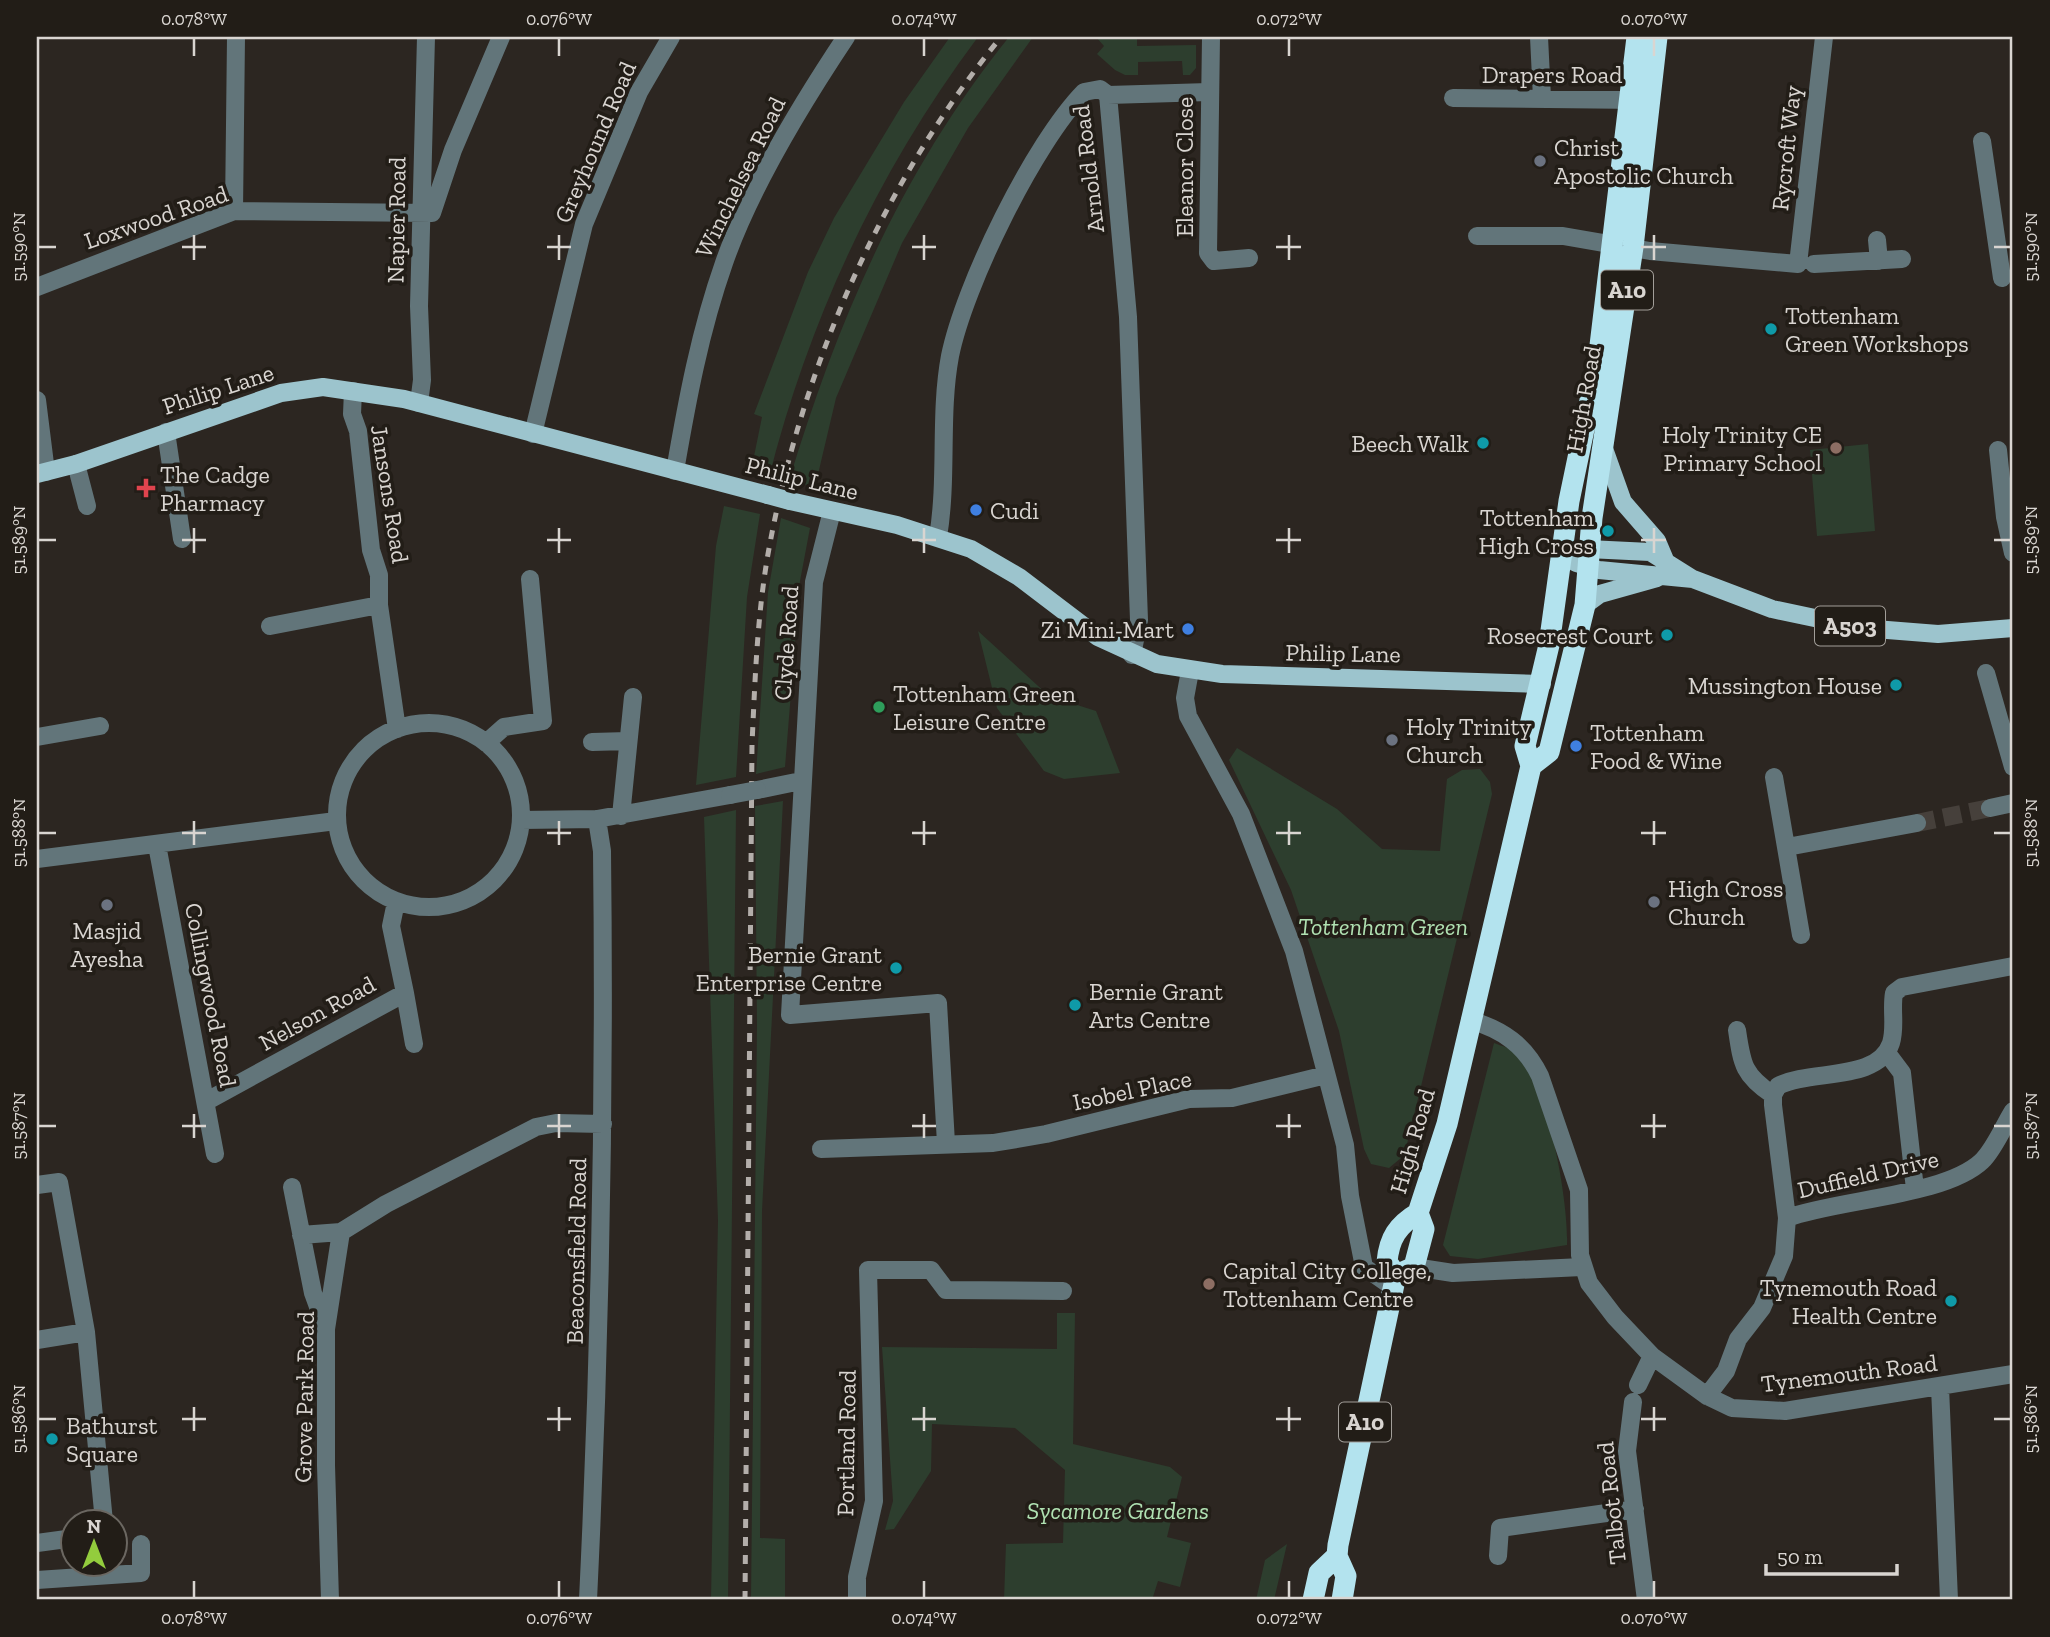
<svg xmlns="http://www.w3.org/2000/svg" width="2050" height="1637" font-family="'Zilla Slab',serif">
<rect width="100%" height="100%" fill="#2c2621"/>
<path fill="#2d3e2e" d="M950 37H978C879 169 810 317 769 477L751 471 762 417 754 414 808 272 834 218 904 102Z
M1009 37H1033L968 128 902 243 836 398 815 487 789 481C837 321 903 168 1009 37Z
M1096 37H1137V46L1196 45V68L1190 75H1183L1182 61 1138 62V75H1125L1115 70 1097 54 1104 46Z
M1868 444 1875 531 1817 536 1810 450Z
M724 506 760 514 747 597 736 777 696 785 716 546Z
M781 518 810 528 800 581 785 767 756 774 768 592Z
M978 631 1049 696 1096 711 1120 773 1064 779 1044 771 997 708Z
M1237 748 1337 809 1382 849 1440 851 1447 779 1462 770 1480 769 1490 782 1492 794 1407 1144 1401 1158 1389 1168 1371 1164 1364 1149 1339 1031 1291 890 1229 760Z
M783 801 762 1211 760 1538 785 1539V1600H751L757 1025 755 806Z
M736 810 728 1600H711L718 1220 704 817Z
M1494 1043C1501 1046 1513 1048 1518 1054 1548 1084 1569 1203 1567 1245L1478 1259 1450 1256 1443 1245Z
M1057 1313H1075L1073 1444 1170 1467 1182 1477 1167 1537 1191 1543 1180 1587 1158 1581 1152 1600H1004L1006 1544 1063 1543 1065 1470 1015 1428 932 1424 931 1471 894 1529 885 1530 893 1501 882 1347 1057 1349Z
M1287 1544 1274 1600H1256L1265 1560Z"/>
<g fill="none" stroke-linecap="round" stroke-linejoin="round">
<path stroke="#46403b" stroke-width="18" stroke-dasharray="18 9" stroke-linecap="butt" d="M1917 823 1990 808"/>
<path stroke="#62757a" stroke-width="18" d="M1211 37 1208 253 1214 261 1249 258
M1539 37 1542 98
M1108 95 1128 317 1139 620 1132 655
M1108 95 1209 92
M1453 98 1641 100
M1982 141 2002 278
M234 211 236 37
M1477 236H1563L1650 251 1798 264 1824 37
M1877 240 1879 261
M1814 264 1902 259
M37 287 234 211 432 213 453 150 501 37
M353 391 352 414 358 431 371 550 379 575V605L397 729
M37 400 46 472
M419 403 422 380 419 306 426 37
M166 432 182 539
M533 434 584 224 639 92 671 37
M1998 450 2005 517 2013 553
M76 464 87 506
M675 471C687 401 700 331 724 263 750 188 802 103 846 37
M832 511 814 582 790 1015 938 1003 946 1143
M938 537C948 477 939 415 950 356 964 286 1034 143 1084 92L1100 89 1108 95
M270 626 379 605
M1190 671 1185 698 1188 716 1241 814 1294 951 1345 1145 1350 1196 1364 1267 1394 1288
M1986 673 2013 767
M337 815a92 92 0 1 1 184 0a92 92 0 1 1-184 0Z
M37 737 100 726
M592 742 628 741
M486 743 504 727 543 721 530 579
M1774 777 1801 935
M757 790 801 781
M1990 808 2013 803
M621 816 633 697
M521 820 597 819 730 795
M157 845 215 1154
M1787 847 1917 823
M37 859 336 821
M405 993 414 1044
M1470 1020C1503 1030 1525 1045 1540 1076L1579 1190 1580 1255 1589 1283 1615 1317 1652 1356 1707 1396 1732 1408 1785 1411 2013 1374
M1737 1030C1742 1064 1743 1075 1773 1095
M1887 1053 1902 1073 1915 1189
M207 1101 405 993 391 926 396 902
M821 1149 993 1143 1046 1134 1189 1099 1232 1098 1326 1075
M37 1185 59 1182 86 1332 37 1340
M292 1187 313 1293 325 1326
M1787 1218C1840 1199 1945 1196 1982 1161 1995 1148 2003 1127 2013 1111
M301 1235 341 1232
M1414 1267 1453 1273 1582 1267
M86 1332 104 1522
M1638 1385 1652 1356
M1940 1387 1949 1600
M1707 1396 1726 1371 1738 1339 1762 1308 1784 1256 1787 1218 1773 1105V1095L1778 1086C1811 1069 1878 1082 1891 1043 1896 1027 1891 1010 1894 993L1902 987 2013 966
M1633 1402 1627 1451 1646 1600
M37 1543 74 1538
M1498 1556 1500 1528 1635 1509
M37 1580 141 1573V1544
M330 1600 326 1465V1329L341 1232 386 1204 536 1127 556 1123 603 1124
M588 1600C600 1351 605 1101 602 851L597 819
M857 1600V1577L874 1501 868 1270H931L946 1290 1063 1291"/>
<path stroke="#9cc4cd" stroke-width="18" d="M1602 443 1623 502 1657 541 1665 560
M37 474 76 464 281 393 323 387 404 399 768 495
M790 501 897 525 971 549 1019 577 1098 637 1157 664 1222 674 1542 684
M1561 556 1588 549 1650 552 1693 579 1772 609 1862 628 1938 634 2013 628
M1576 563 1599 570 1693 579
M1585 605 1600 594 1657 578"/>
<path stroke="#b3e3ee" stroke-width="21" d="M1531 766 1549 752 1585 605 1592 518 1633 247 1657 37
M1396 1275 1414 1267 1424 1229 1418 1213 1447 1124 1531 766 1525 746 1549 645 1569 501 1598 362 1637 37
M1396 1275 1387 1262C1389 1238 1398 1225 1418 1213
M1313 1600 1319 1573 1337 1556
M1342 1600 1346 1576 1337 1556 1338 1545 1396 1275"/>
<path stroke="#b3aeaa" stroke-width="5" stroke-dasharray="9 9" stroke-linecap="butt" d="M745 1600 752 744C755 681 757 617 768 554 801 369 882 183 1001 37"/>
<path stroke="#62757a" stroke-width="18" d="M730 795 757 790"/>
<path stroke="#9cc4cd" stroke-width="18" d="M768 495 790 501"/>
</g>
<path fill="none" stroke="#d9d5d1" stroke-width="2.5" d="M194 38V56M559 38V56M924 38V56M1289 38V56M1654 38V56M194 235V260M559 235V260M924 235V260M1289 235V260M1654 235V260M38 247H56M182 247H206M547 247H571M912 247H936M1276 247H1301M1641 247H1666M1994 247H2011M194 528V553M559 528V553M924 528V553M1289 528V553M1654 528V553M38 540H56M182 540H206M547 540H571M912 540H936M1276 540H1301M1641 540H1666M1994 540H2011M194 821V845M559 821V845M924 821V845M1289 821V845M1654 821V845M38 833H56M182 833H206M547 833H571M912 833H936M1276 833H1301M1641 833H1666M1994 833H2011M194 1114V1138M559 1114V1138M924 1114V1138M1289 1114V1138M1654 1114V1138M38 1126H56M182 1126H206M547 1126H571M912 1126H936M1276 1126H1301M1641 1126H1666M1994 1126H2011M194 1407V1431M559 1407V1431M924 1407V1431M1289 1407V1431M1654 1407V1431M38 1419H56M182 1419H206M547 1419H571M912 1419H936M1276 1419H1301M1641 1419H1666M1994 1419H2011M194 1581V1598M559 1581V1598M924 1581V1598M1289 1581V1598M1654 1581V1598"/>
<g fill="#6b7280" stroke="#221d17" stroke-width="2.5">
<circle cx="1540" cy="161" r="7"/>
<circle cx="1392" cy="740" r="7"/>
<circle cx="1654" cy="902" r="7"/>
<circle cx="107" cy="905" r="7"/>
</g>
<g fill="#0f9aa8" stroke="#221d17" stroke-width="2.5">
<circle cx="1771" cy="329" r="7"/>
<circle cx="1483" cy="443" r="7"/>
<circle cx="1608" cy="531" r="7"/>
<circle cx="1667" cy="635" r="7"/>
<circle cx="1896" cy="685" r="7"/>
<circle cx="896" cy="968" r="7"/>
<circle cx="1075" cy="1005" r="7"/>
<circle cx="1951" cy="1301" r="7"/>
<circle cx="52" cy="1439" r="7"/>
</g>
<g fill="#8d6e63" stroke="#221d17" stroke-width="2.5">
<circle cx="1836" cy="448" r="7"/>
<circle cx="1209" cy="1284" r="7"/>
</g>
<path fill="#e0444e" stroke="#221d17" stroke-width="2.5" d="M142.5 477.5h7v7h7v7h-7v7h-7v-7h-7v-7h7z"/>
<g fill="#3f7fe0" stroke="#221d17" stroke-width="2.5">
<circle cx="976" cy="510" r="7"/>
<circle cx="1188" cy="629" r="7"/>
<circle cx="1576" cy="746" r="7"/>
</g>
<circle fill="#2e9e5b" stroke="#221d17" stroke-width="2.5" cx="879" cy="707" r="7"/>
<g text-anchor="middle" dominant-baseline="central" stroke-width="7" stroke-linejoin="round" paint-order="stroke">
<g fill="#221d17" stroke="#a29e99" stroke-width="2">
<rect x="1601" y="270.5" width="52" height="39" rx="5"/>
<rect x="1815" y="606.5" width="70" height="39" rx="5"/>
<rect x="1339" y="1402.5" width="52" height="39" rx="5"/>
</g>
<g font-size="23" font-weight="bold" fill="#d9d5d1">
<text x="1627" y="290">A10</text>
<text x="1850" y="626">A503</text>
<text x="1365" y="1422">A10</text>
</g>
<g font-size="24" fill="#d9d5d1" stroke="#221d17">
<text x="1552" y="74">Drapers Road</text>
<text transform="translate(595 142) rotate(-67)">Greyhound Road</text>
<text transform="translate(1786 148) rotate(-84)">Rycroft Way</text>
<text transform="translate(1184 167) rotate(-90)">Eleanor Close</text>
<text transform="translate(1088 169) rotate(-97)">Arnold Road</text>
<text transform="translate(740 177) rotate(-64)">Winchelsea Road</text>
<text transform="translate(156 217) rotate(-19)">Loxwood Road</text>
<text transform="translate(396 220) rotate(-89)">Napier Road</text>
<text transform="translate(218 389) rotate(-18)">Philip Lane</text>
<text transform="translate(1583 399) rotate(-80)">High Road</text>
<text transform="translate(802 478) rotate(14)">Philip Lane</text>
<text transform="translate(390 494) rotate(81)">Jansons Road</text>
<text transform="translate(786 643) rotate(-86)">Clyde Road</text>
<text transform="translate(1343 653) rotate(1)">Philip Lane</text>
<text transform="translate(211 995) rotate(79)">Collingwood Road</text>
<text transform="translate(317 1013) rotate(-29)">Nelson Road</text>
<text transform="translate(1132 1090) rotate(-12)">Isobel Place</text>
<text transform="translate(1412 1141) rotate(-74)">High Road</text>
<text transform="translate(1868 1174) rotate(-13)">Duffield Drive</text>
<text transform="translate(576 1251) rotate(-89)">Beaconsfield Road</text>
<text transform="translate(1849 1373) rotate(-7)">Tynemouth Road</text>
<text transform="translate(304 1397) rotate(-89)">Grove Park Road</text>
<text transform="translate(846 1443) rotate(-89)">Portland Road</text>
<text transform="translate(1611 1503) rotate(-96)">Talbot Road</text>
</g>
<g font-size="24" fill="#d9d5d1" stroke="#221d17" text-anchor="start">
<text x="1554" y="147">Christ<tspan x="1554" dy="28">Apostolic Church</tspan></text>
<text x="1785" y="315">Tottenham<tspan x="1785" dy="28">Green Workshops</tspan></text>
<text x="1822" y="434" text-anchor="end">Holy Trinity CE<tspan x="1822" dy="28">Primary School</tspan></text>
<text x="1469" y="443" text-anchor="end">Beech Walk</text>
<text x="160" y="474">The Cadge<tspan x="160" dy="28">Pharmacy</tspan></text>
<text x="990" y="510">Cudi</text>
<text x="1594" y="517" text-anchor="end">Tottenham<tspan x="1594" dy="28">High Cross</tspan></text>
<text x="1174" y="629" text-anchor="end">Zi Mini-Mart</text>
<text x="1653" y="635" text-anchor="end">Rosecrest Court</text>
<text x="1882" y="685" text-anchor="end">Mussington House</text>
<text x="893" y="693">Tottenham Green<tspan x="893" dy="28">Leisure Centre</tspan></text>
<text x="1406" y="726">Holy Trinity<tspan x="1406" dy="28">Church</tspan></text>
<text x="1590" y="732">Tottenham<tspan x="1590" dy="28">Food &amp; Wine</tspan></text>
<text x="1668" y="888">High Cross<tspan x="1668" dy="28">Church</tspan></text>
<text x="107" y="930" text-anchor="middle">Masjid<tspan x="107" dy="28">Ayesha</tspan></text>
<text x="882" y="954" text-anchor="end">Bernie Grant<tspan x="882" dy="28">Enterprise Centre</tspan></text>
<text x="1089" y="991">Bernie Grant<tspan x="1089" dy="28">Arts Centre</tspan></text>
<text x="1223" y="1270">Capital City College,<tspan x="1223" dy="28">Tottenham Centre</tspan></text>
<text x="1937" y="1287" text-anchor="end">Tynemouth Road<tspan x="1937" dy="28">Health Centre</tspan></text>
<text x="66" y="1425">Bathurst<tspan x="66" dy="28">Square</tspan></text>
</g>
<g font-size="24" font-style="italic" fill="#b0e1b2" stroke="#221d17">
<text x="1383" y="926">Tottenham Green</text>
<text x="1118" y="1510">Sycamore Gardens</text>
</g>
</g>
<rect width="2050" height="1637" fill="none" stroke="#221d17" stroke-width="77"/>
<g transform="translate(94 1543)"><circle r="33" fill="#221d17" stroke="#6b6761" stroke-width="2"/>
<path d="M0-5L12 26L0 18L-12 26Z" fill="#93cc3d"/>
<text y="-10" font-size="19" font-weight="bold" text-anchor="middle" fill="#d9d5d1">N</text>
</g>
<path d="M1766 1564v10h131v-10" fill="none" stroke="#d9d5d1" stroke-width="3.5"/>
<text x="1777" y="1564" font-size="21" fill="#d9d5d1" stroke="#221d17" stroke-width="5" paint-order="stroke">50 m</text>
<rect x="38" y="38" width="1973" height="1560" fill="none" stroke="#d9d5d1" stroke-width="2.5"/>
<g font-size="18" text-anchor="middle" fill="#d9d5d1">
<text x="194" y="25">0.078°W</text>
<text x="559" y="25">0.076°W</text>
<text x="924" y="25">0.074°W</text>
<text x="1289" y="25">0.072°W</text>
<text x="1654" y="25">0.070°W</text>
<text transform="translate(19 247) rotate(-90)" y="6">51.590°N</text>
<text transform="translate(2031 247) rotate(-90)" y="6">51.590°N</text>
<text transform="translate(19 540) rotate(-90)" y="6">51.589°N</text>
<text transform="translate(2031 540) rotate(-90)" y="6">51.589°N</text>
<text transform="translate(19 833) rotate(-90)" y="6">51.588°N</text>
<text transform="translate(2031 833) rotate(-90)" y="6">51.588°N</text>
<text transform="translate(19 1126) rotate(-90)" y="6">51.587°N</text>
<text transform="translate(2031 1126) rotate(-90)" y="6">51.587°N</text>
<text transform="translate(19 1419) rotate(-90)" y="6">51.586°N</text>
<text transform="translate(2031 1419) rotate(-90)" y="6">51.586°N</text>
<text x="194" y="1624">0.078°W</text>
<text x="559" y="1624">0.076°W</text>
<text x="924" y="1624">0.074°W</text>
<text x="1289" y="1624">0.072°W</text>
<text x="1654" y="1624">0.070°W</text>
</g>
</svg>
